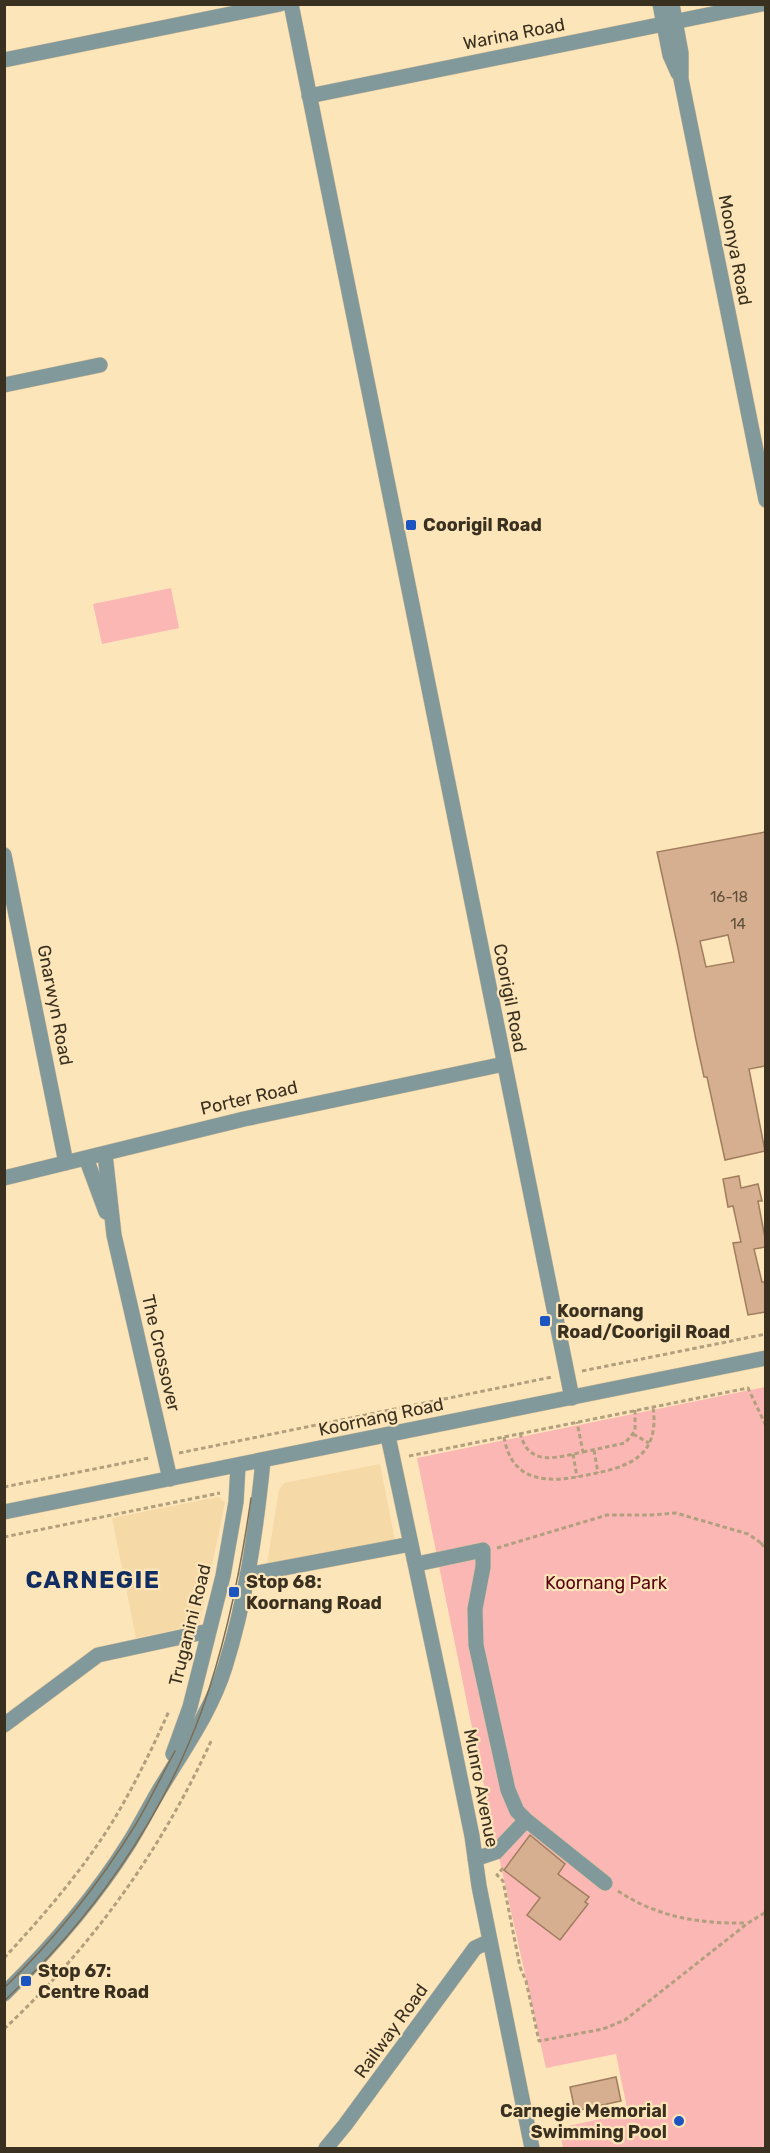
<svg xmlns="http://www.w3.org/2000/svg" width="770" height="2153" font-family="Rubik,sans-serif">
<rect width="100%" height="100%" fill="#fde5ba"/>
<path fill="#f5d9a7" d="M380 1464 397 1550 265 1576 279 1490 284 1483Z
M218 1497 225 1502 222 1518 199 1625 136 1638 112 1518Z"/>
<path fill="#fab7b4" d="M171 588 179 628 102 644 93 604Z
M765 1387V2148H563L559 2128 628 2113 616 2054 546 2068 494 1835 417 1458Z"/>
<path fill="#d5af8f" stroke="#a17d5f" stroke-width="1.5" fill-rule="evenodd" d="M765 832V1066L749 1069 765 1151 725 1160 707 1077H704L696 1040 678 948 657 852ZM728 935 734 962 706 967 700 941Z
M739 1176 741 1188 758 1184 762 1201H758L765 1238V1247L754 1249 762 1282H765V1312L748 1315 733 1243 741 1242 733 1206 728 1207 723 1179Z
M530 1835 565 1864 558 1874 589 1897 585 1902 588 1904 560 1940 527 1915 540 1898 504 1870Z
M616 2077 621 2101 575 2111 570 2087Z"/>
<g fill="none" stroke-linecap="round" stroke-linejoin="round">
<defs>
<path id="minor" d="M291 4 572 1398
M660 4 670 55 678 73
M672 4 681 53V79L766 500
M4 60 280 4
M309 96 762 4
M4 385 100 365
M4 855 66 1163
M105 1154 114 1235 170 1479
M86 1158 106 1212
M4 1178 244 1119 504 1064
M388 1436 446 1709 472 1836 479 1886 532 2148
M4 1512 766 1358
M417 1564 483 1550V1567L475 1609 476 1645 508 1790 517 1811 526 1820 496 1852 475 1859
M247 1575 411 1544
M4 1725 98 1655 209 1631
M173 1754 190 1707 223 1576 236 1502 238 1466
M526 1820 605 1883
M4 1994C51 1948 94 1899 129 1843 141 1824 151 1803 163 1784 186 1746 212 1709 225 1667 246 1600 256 1531 263 1461
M326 2148 345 2125 475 1948 490 1941"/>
</defs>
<use href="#minor" stroke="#d6c19b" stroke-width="16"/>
<path stroke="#b19f7e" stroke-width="3" stroke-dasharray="4.5 3" stroke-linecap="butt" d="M582 1371 766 1334
M520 1433C529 1468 557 1457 583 1452L577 1422
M633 1434 649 1443
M504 1437C512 1484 549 1483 587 1475 629 1467 660 1457 653 1407
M594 1450 598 1473
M583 1452 625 1443 635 1431V1410
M179 1453 552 1377
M573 1454 577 1477
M409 1456 748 1388 766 1426
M4 1487 149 1458
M4 1537 220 1493
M761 1543 766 1550
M497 1548 607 1515H651L676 1513 748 1534 761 1543 766 1542
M503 1868 497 1875 503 1881 520 1967 526 1981 539 2041 603 2029 625 2020 748 1923 766 1912
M618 1891C657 1917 700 1924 746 1923
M4 1958C44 1915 82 1871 113 1821 134 1786 152 1749 169 1711
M4 2029C93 1946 162 1849 212 1739"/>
<use href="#minor" stroke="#81999b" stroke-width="15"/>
<path stroke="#7c6d54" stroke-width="1.5" d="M4 1988C55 1939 99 1884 136 1824 150 1800 162 1775 175 1751
M4 2001C90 1922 162 1820 202 1710 226 1642 241 1569 251 1498"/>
</g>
<g fill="#1c55c1" stroke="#fde5ba" stroke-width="2">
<rect x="405" y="519" width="12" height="12" rx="3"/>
<rect x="539" y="1315" width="12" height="12" rx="3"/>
<rect x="228" y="1586" width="12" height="12" rx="3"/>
<rect x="20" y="1975" width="12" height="12" rx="3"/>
<circle cx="679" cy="2121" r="6"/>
</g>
<g text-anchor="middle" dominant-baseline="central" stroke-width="4.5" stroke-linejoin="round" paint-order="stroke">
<g font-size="15" fill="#60503b">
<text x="729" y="897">16-18</text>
<text x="738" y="924">14</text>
</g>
<g font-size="18" fill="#39301f" stroke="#fde5ba">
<text transform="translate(514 34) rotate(-11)">Warina Road</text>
<text transform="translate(735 250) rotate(79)">Moonya Road</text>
<text transform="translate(510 998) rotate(79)">Coorigil Road</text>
<text transform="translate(55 1005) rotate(79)">Gnarwyn Road</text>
<text transform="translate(249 1098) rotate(-13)">Porter Road</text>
<text transform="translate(161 1353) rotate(77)">The Crossover</text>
<text transform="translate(381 1417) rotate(-12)">Koornang Road</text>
<text transform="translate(190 1625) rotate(-76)">Truganini Road</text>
<text transform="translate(481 1788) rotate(79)">Munro Avenue</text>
<text transform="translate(391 2031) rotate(-54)">Railway Road</text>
</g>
<g font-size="18" font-weight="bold" fill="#39301f" stroke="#fde5ba" text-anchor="start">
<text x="423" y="525">Coorigil Road</text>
<text x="557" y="1311">Koornang<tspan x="557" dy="21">Road/Coorigil Road</tspan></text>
<text x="246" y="1582">Stop 68:<tspan x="246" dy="21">Koornang Road</tspan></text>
<text x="38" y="1971">Stop 67:<tspan x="38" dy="21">Centre Road</tspan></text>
<text x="667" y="2111" text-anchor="end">Carnegie Memorial<tspan x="667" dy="21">Swimming Pool</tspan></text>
</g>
<g font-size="18" fill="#580511" stroke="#fde5ba">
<text x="606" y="1583">Koornang Park</text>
</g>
<g font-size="24" font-weight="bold" letter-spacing="1.5" fill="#112d62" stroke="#fde5ba">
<text x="93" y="1580">CARNEGIE</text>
</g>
</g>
<rect width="770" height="2153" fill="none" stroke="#39301f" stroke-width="12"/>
</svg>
